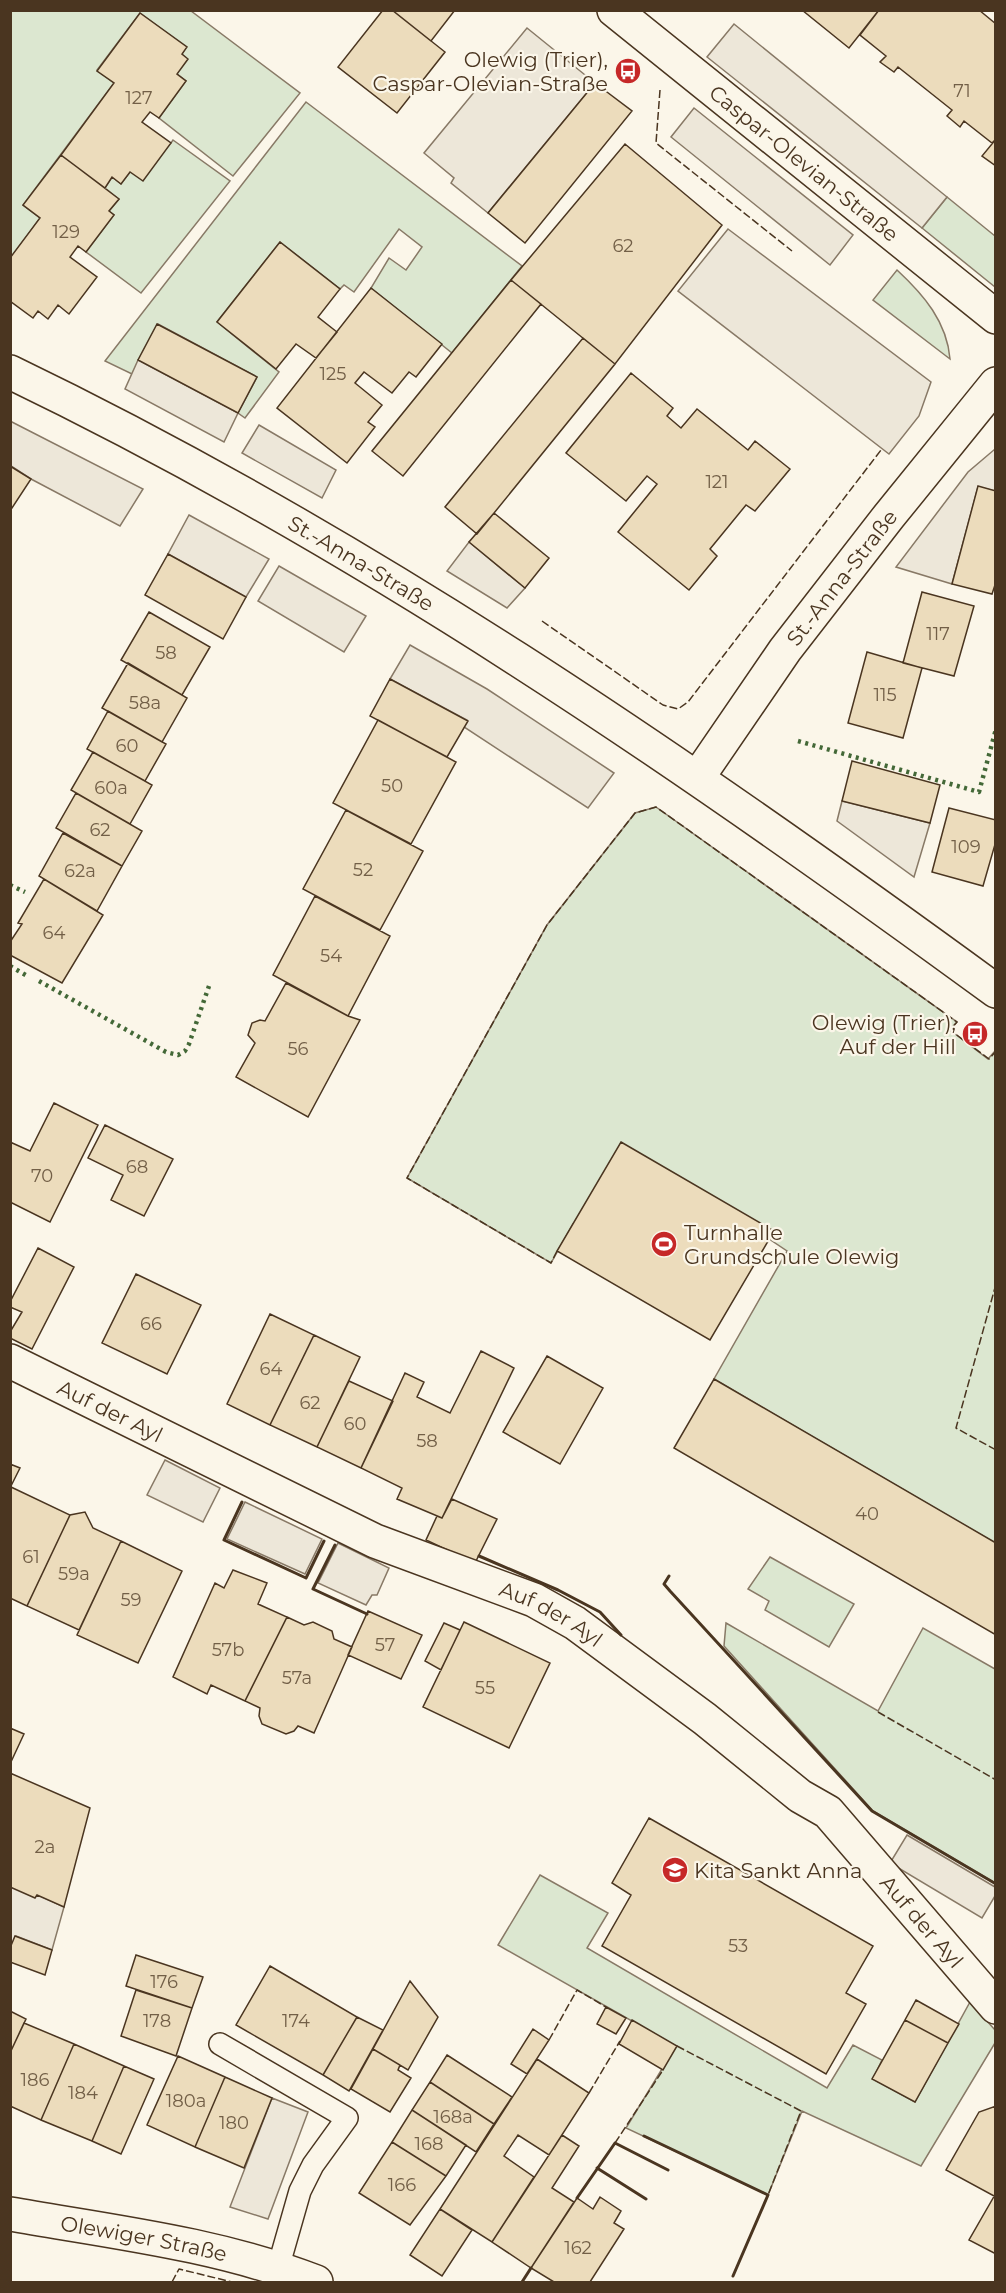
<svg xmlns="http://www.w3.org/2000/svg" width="1006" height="2293" font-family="Montserrat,sans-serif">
<rect width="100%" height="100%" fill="#fbf6e9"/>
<path fill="#dce7d0" stroke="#887966" stroke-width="1.5" d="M11 11H191L300 93 233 176 159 118 186 81 177 74 182 54 186 47 140 13 97 70 114 83 23 205 40 218 11 258Z
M306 102 522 266 452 353 371 288 389 258 406 270 422 247 399 229 354 292 344 285 340 289 280 242 217 322 279 372 245 418 238 413 257 377 158 324 132 374 105 361Z
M173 140 230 181 141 293 86 252 114 215 109 211 119 199 105 188 112 177 121 184 130 172 171 143Z
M947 197 995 236V287L922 228Z
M897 270C924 295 947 322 950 359L873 300Z
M656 807 957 1022 950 1030 988 1059 995 1051V1543L714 1379 787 1251 769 1239 573 1224 551 1263 407 1178 547 925 635 813Z
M770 1557 854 1604 829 1647 765 1610 769 1601 748 1589Z
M726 1623 878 1711 923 1628 995 1669V1883L873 1811 724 1646Z
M540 1875 608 1913 587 1948 827 2088 853 2045 882 2060 873 2079 915 2102 970 2002 995 2030V2043L921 2166 802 2111 768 2195 626 2128 676 2046 498 1945Z"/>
<path fill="#ede7d9" stroke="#887966" stroke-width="1.5" d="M734 24 947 197 922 228 707 57Z
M527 28 595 83 488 213 451 183 454 178 424 153Z
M694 108 853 235 830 265 671 137Z
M728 229 931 382 919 416 889 454 678 291Z
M138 360 238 413 224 442 125 389Z
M10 421 143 489 120 526 31 479 11 466Z
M259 425 336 470 322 498 242 453Z
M995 449V491L978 487 952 584 896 567 968 472Z
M189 515 269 559 246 597 168 554Z
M469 542 525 588 507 608 447 571Z
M279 566 366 616 344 652 258 601Z
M410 645 487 689 614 773 588 808 464 727 467 720 390 679Z
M842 801 930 823 914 877 837 821Z
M165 1460 220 1488 203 1522 147 1495Z
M245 1502 322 1539 305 1574 227 1539Z
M338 1543 389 1568 377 1595H372L366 1605 318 1583Z
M907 1835 995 1887V1896L982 1918 890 1863Z
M11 1882 64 1907 52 1950 16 1936 11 1948Z
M272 2098 308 2112 268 2219 230 2207Z"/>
<path fill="#ecdcbc" stroke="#4a3520" stroke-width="1.5" d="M383 10H392L445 52 397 113 338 67Z
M392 10H455L431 41Z
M802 10H879L849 48Z
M879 10H979L996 24V139L992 143 964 121 960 127 947 116 952 110 898 67 894 72 880 62 886 56 860 35Z
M140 13 187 47 182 54 188 59 177 74 186 81 159 118 150 112 142 122 171 143 143 181 130 172 121 184 112 177 105 188 61 155 114 83 97 71Z
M595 83 632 111 525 243 488 213Z
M996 139V166L982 156Z
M625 144 722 225 615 364 511 280Z
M61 155 119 199 109 211 114 215 86 252 78 246 70 257 97 277 69 314 58 305 48 319 38 311 33 318 10 301V258L40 218 23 205Z
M280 242 340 289 318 317 337 332 316 358 296 344 276 369 217 322Z
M511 280 541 304 403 476 372 451Z
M371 288 442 344 416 377 409 372 392 393 364 372 355 383 382 405 368 422 375 427 347 463 277 408Z
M157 324 257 377 238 413 138 360Z
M583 338 615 364 477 534 445 507Z
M631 373 673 408 667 416 681 428 697 409 748 450 755 441 790 469 755 511 746 505 710 549 717 556 689 590 618 532 657 484 647 476 626 501 566 453Z
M10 466 31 479 10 511Z
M978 486 996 491V582L992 594 952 584Z
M494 513 549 558 525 588 469 542Z
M168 554 246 597 223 639 145 595Z
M922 592 974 606 954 676 903 663Z
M149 612 210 647 182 695 121 660Z
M867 652 922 668 903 738 848 723Z
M128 663 187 698 162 742 102 708Z
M390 679 468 721 447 757 370 716Z
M108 711 166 744 145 781 87 749Z
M378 720 456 762 411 844 333 803Z
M93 752 152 785 130 824 71 790Z
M852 761 940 785 930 823 842 801Z
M76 793 142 831 122 866 56 828Z
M949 808 996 820V841L983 886 932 872Z
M346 810 423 851 380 930 303 889Z
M63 833 122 866 97 911 39 876Z
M44 879 103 915 62 983 10 955V942L22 924 18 923Z
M315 896 390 936 348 1016 273 975Z
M286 983 348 1016 360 1020 308 1117 236 1077 255 1043 248 1035 252 1023 260 1020 265 1021Z
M54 1103 98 1125 50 1222 10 1202V1142L30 1151Z
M105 1125 173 1159 144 1216 111 1200 123 1175 88 1158Z
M621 1142 774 1231 710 1340 557 1251Z
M38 1248 74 1267 32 1349 10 1338V1332L22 1312 10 1307V1302Z
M136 1274 201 1305 167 1374 102 1343Z
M270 1314 314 1335 270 1425 227 1404Z
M314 1335 360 1357 317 1447 270 1425Z
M481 1351 514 1368 442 1518 397 1499 402 1488 361 1468 405 1373 424 1382 417 1397 450 1413Z
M547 1356 603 1388 560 1464 503 1432Z
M714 1379 996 1543V1635L674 1448Z
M349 1381 393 1401 361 1468 317 1447Z
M10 1464 20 1468 10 1488Z
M11 1487 70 1515 27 1606 10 1598Z
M452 1499 497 1519 475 1563 426 1540 437 1516 442 1518Z
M85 1512 93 1528 121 1541 79 1630 27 1606 70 1515Z
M121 1541 182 1571 138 1663 77 1635Z
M233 1570 267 1583 258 1604 287 1617 245 1701 211 1685 207 1694 173 1677 215 1583 224 1588Z
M368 1611 422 1635 401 1679 348 1655Z
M287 1617 304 1625 313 1622 332 1631 334 1639 352 1647 314 1733 298 1726 294 1731 286 1734 262 1724 259 1716 260 1708 245 1701Z
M464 1622 550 1663 509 1748 423 1707Z
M444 1623 460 1630 441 1670 425 1661Z
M10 1728 24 1734 10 1764Z
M10 1773 90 1808 64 1907 37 1895 35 1898 10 1887Z
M649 1818 873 1946 846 1993 866 2004 826 2074 602 1946 631 1895 612 1883Z
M15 1936 52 1950 45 1975 10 1962V1948Z
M136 1955 203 1977 192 2008 126 1986Z
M270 1966 357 2017 323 2075 236 2025Z
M410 1981 438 2017 408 2070 373 2049Z
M136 1990 192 2008 176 2056 121 2036Z
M916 2000 959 2024 948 2043 905 2020Z
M606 2007 626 2018 616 2034 597 2024Z
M10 2011 26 2019 10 2053Z
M357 2017 383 2030 349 2091 323 2075Z
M632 2020 677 2046 663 2070 619 2044Z
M905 2020 948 2043 915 2102 872 2079Z
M24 2023 74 2044 41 2120 10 2106V2053Z
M533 2029 549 2040 527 2074 511 2064Z
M74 2044 124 2066 92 2141 41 2120Z
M373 2049 400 2065 398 2070 411 2078 390 2112 351 2089Z
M447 2055 512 2097 494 2124 430 2082Z
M178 2056 225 2077 195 2147 147 2125Z
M537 2059 589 2093 549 2155 518 2135 504 2156 534 2177 492 2242 440 2209Z
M124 2066 154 2079 121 2154 92 2141Z
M225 2077 272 2098 244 2168 195 2147Z
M430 2082 494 2124 476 2152 412 2110Z
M996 2106V2193L994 2196 946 2170 979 2112Z
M412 2110 466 2145 446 2176 392 2142Z
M562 2135 579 2146 552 2188 574 2202 531 2268 492 2242Z
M392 2142 446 2176 410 2225 359 2193Z
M996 2193V2254L969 2240Z
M600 2197 621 2211 614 2223 624 2229 590 2282H554L531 2268 577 2198 593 2209Z
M440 2209 472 2230 442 2276 410 2255Z"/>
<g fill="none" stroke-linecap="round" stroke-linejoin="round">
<defs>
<path id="service" d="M220 2044 347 2118 313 2165 300 2191 278 2268"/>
<g id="minor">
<path id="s1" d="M614 10 996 317"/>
<path id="s2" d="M10 372C361 541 683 762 996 991"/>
<path id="s3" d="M698 777 785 650 889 516 996 384"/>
<path id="s4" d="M10 1361 375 1541 534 1600 575 1623 705 1719 800 1796 828 1812 996 2007"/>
</g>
<g id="tertiary">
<path id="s5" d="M10 2214C114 2232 218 2244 316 2282"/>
</g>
</defs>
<use href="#service" stroke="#4a3520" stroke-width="24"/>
<use href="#minor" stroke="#4a3520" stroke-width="36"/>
<use href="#tertiary" stroke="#4a3520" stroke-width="36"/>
<use href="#service" stroke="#fbf6e9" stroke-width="21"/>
<use href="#minor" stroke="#fbf6e9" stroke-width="33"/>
<use href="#tertiary" stroke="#fbf6e9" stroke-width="33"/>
<path stroke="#436837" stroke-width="4.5" stroke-dasharray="3 4.5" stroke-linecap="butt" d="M798 741 979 792 996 729
M10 885 25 892
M10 966 29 977
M39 981 166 1052 178 1055 185 1051 189 1044 209 986"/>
<path stroke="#4a3520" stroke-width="1.5" stroke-dasharray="8 3" stroke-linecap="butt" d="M660 90 656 143 792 251
M542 621 663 705 678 709 688 702 881 450
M557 1251 551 1263 407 1178 547 925 635 813 656 807 957 1022 950 1030 989 1059 996 1051
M996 1284 956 1428 996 1450
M878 1712 996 1780
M549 2040 577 1990 606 2007
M677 2046 801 2111 768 2195
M589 2093 620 2041
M615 2143 663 2070
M172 2282 179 2269 232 2282"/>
<path stroke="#4a3520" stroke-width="3" d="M242 1502 224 1540 306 1578 324 1541
M335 1545 313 1589 367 1614
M479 1556 558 1590 600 1612 621 1635
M669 1576 664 1584 670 1591 872 1811 996 1884
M644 2136 768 2195 733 2276
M597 2168 646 2199
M577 2198 615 2143 668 2170
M522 2282 531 2268"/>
</g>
<defs>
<symbol id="bus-disc" viewBox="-11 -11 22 22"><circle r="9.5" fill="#c62828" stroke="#fbf6e9"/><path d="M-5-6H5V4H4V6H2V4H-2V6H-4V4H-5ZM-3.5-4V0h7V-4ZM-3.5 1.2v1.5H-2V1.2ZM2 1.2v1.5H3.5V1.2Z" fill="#fff"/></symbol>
<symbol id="stadium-disc" viewBox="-11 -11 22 22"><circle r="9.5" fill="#c62828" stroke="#fbf6e9"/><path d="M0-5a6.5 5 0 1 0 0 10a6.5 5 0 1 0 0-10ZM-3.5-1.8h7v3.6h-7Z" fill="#fff"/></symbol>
<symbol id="school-disc" viewBox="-11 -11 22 22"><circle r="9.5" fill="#c62828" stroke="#fbf6e9"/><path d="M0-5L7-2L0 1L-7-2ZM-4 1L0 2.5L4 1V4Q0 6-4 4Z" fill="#fff"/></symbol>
</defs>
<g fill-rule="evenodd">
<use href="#bus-disc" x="613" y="56" width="30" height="30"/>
<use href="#bus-disc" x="960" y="1019" width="30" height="30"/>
<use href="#stadium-disc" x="649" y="1229" width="30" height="30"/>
<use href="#school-disc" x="660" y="1855" width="30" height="30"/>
</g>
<g text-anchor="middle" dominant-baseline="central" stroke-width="4.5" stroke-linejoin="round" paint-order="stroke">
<g font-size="18" fill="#725f47">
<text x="962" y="91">71</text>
<text x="139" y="98">127</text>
<text x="66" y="232">129</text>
<text x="623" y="246">62</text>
<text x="333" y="374">125</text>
<text x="717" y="482">121</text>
<text x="938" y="634">117</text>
<text x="166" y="653">58</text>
<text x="885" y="695">115</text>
<text x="145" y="703">58a</text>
<text x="127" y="746">60</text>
<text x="392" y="786">50</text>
<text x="111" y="788">60a</text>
<text x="100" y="830">62</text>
<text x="966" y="847">109</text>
<text x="363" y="870">52</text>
<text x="80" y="871">62a</text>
<text x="54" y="933">64</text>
<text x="331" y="956">54</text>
<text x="298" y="1049">56</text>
<text x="137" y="1167">68</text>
<text x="42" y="1176">70</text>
<text x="151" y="1324">66</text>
<text x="271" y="1369">64</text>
<text x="310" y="1403">62</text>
<text x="355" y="1424">60</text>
<text x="427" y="1441">58</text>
<text x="867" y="1514">40</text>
<text x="31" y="1557">61</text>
<text x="74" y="1574">59a</text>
<text x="131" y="1600">59</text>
<text x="385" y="1645">57</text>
<text x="228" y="1650">57b</text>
<text x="297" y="1678">57a</text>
<text x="485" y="1688">55</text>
<text x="45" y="1847">2a</text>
<text x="738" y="1946">53</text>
<text x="164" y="1982">176</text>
<text x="157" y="2021">178</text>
<text x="296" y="2021">174</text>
<text x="35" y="2080">186</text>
<text x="83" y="2093">184</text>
<text x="186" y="2101">180a</text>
<text x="453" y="2117">168a</text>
<text x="234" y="2123">180</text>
<text x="429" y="2144">168</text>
<text x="402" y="2185">166</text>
<text x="578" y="2248">162</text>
</g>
<g font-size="21" fill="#4a3520" stroke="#fbf6e9" text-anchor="end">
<text x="608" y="59">Olewig (Trier),<tspan x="608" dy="24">Caspar-Olevian-Straße</tspan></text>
<text x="956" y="1022">Olewig (Trier),<tspan x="956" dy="24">Auf der Hill</tspan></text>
<text x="684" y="1232" text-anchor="start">Turnhalle<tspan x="684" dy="24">Grundschule Olewig</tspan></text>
<text x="694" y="1870" text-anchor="start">Kita Sankt Anna</text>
</g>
<g font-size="21" fill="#4a3520" stroke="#fbf6e9">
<text stroke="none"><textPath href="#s1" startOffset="244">Caspar-Olevian-Straße</textPath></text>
<text stroke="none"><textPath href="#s2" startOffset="400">St.-Anna-Straße</textPath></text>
<text stroke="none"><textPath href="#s3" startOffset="246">St.-Anna-Straße</textPath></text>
<text stroke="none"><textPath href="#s4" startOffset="112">Auf der Ayl</textPath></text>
<text stroke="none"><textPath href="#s4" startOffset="598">Auf der Ayl</textPath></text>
<text stroke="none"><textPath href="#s4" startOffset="1084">Auf der Ayl</textPath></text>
<text stroke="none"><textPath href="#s5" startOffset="136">Olewiger Straße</textPath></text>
</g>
</g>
<rect width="1006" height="2293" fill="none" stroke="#4a3520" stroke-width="24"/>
</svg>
